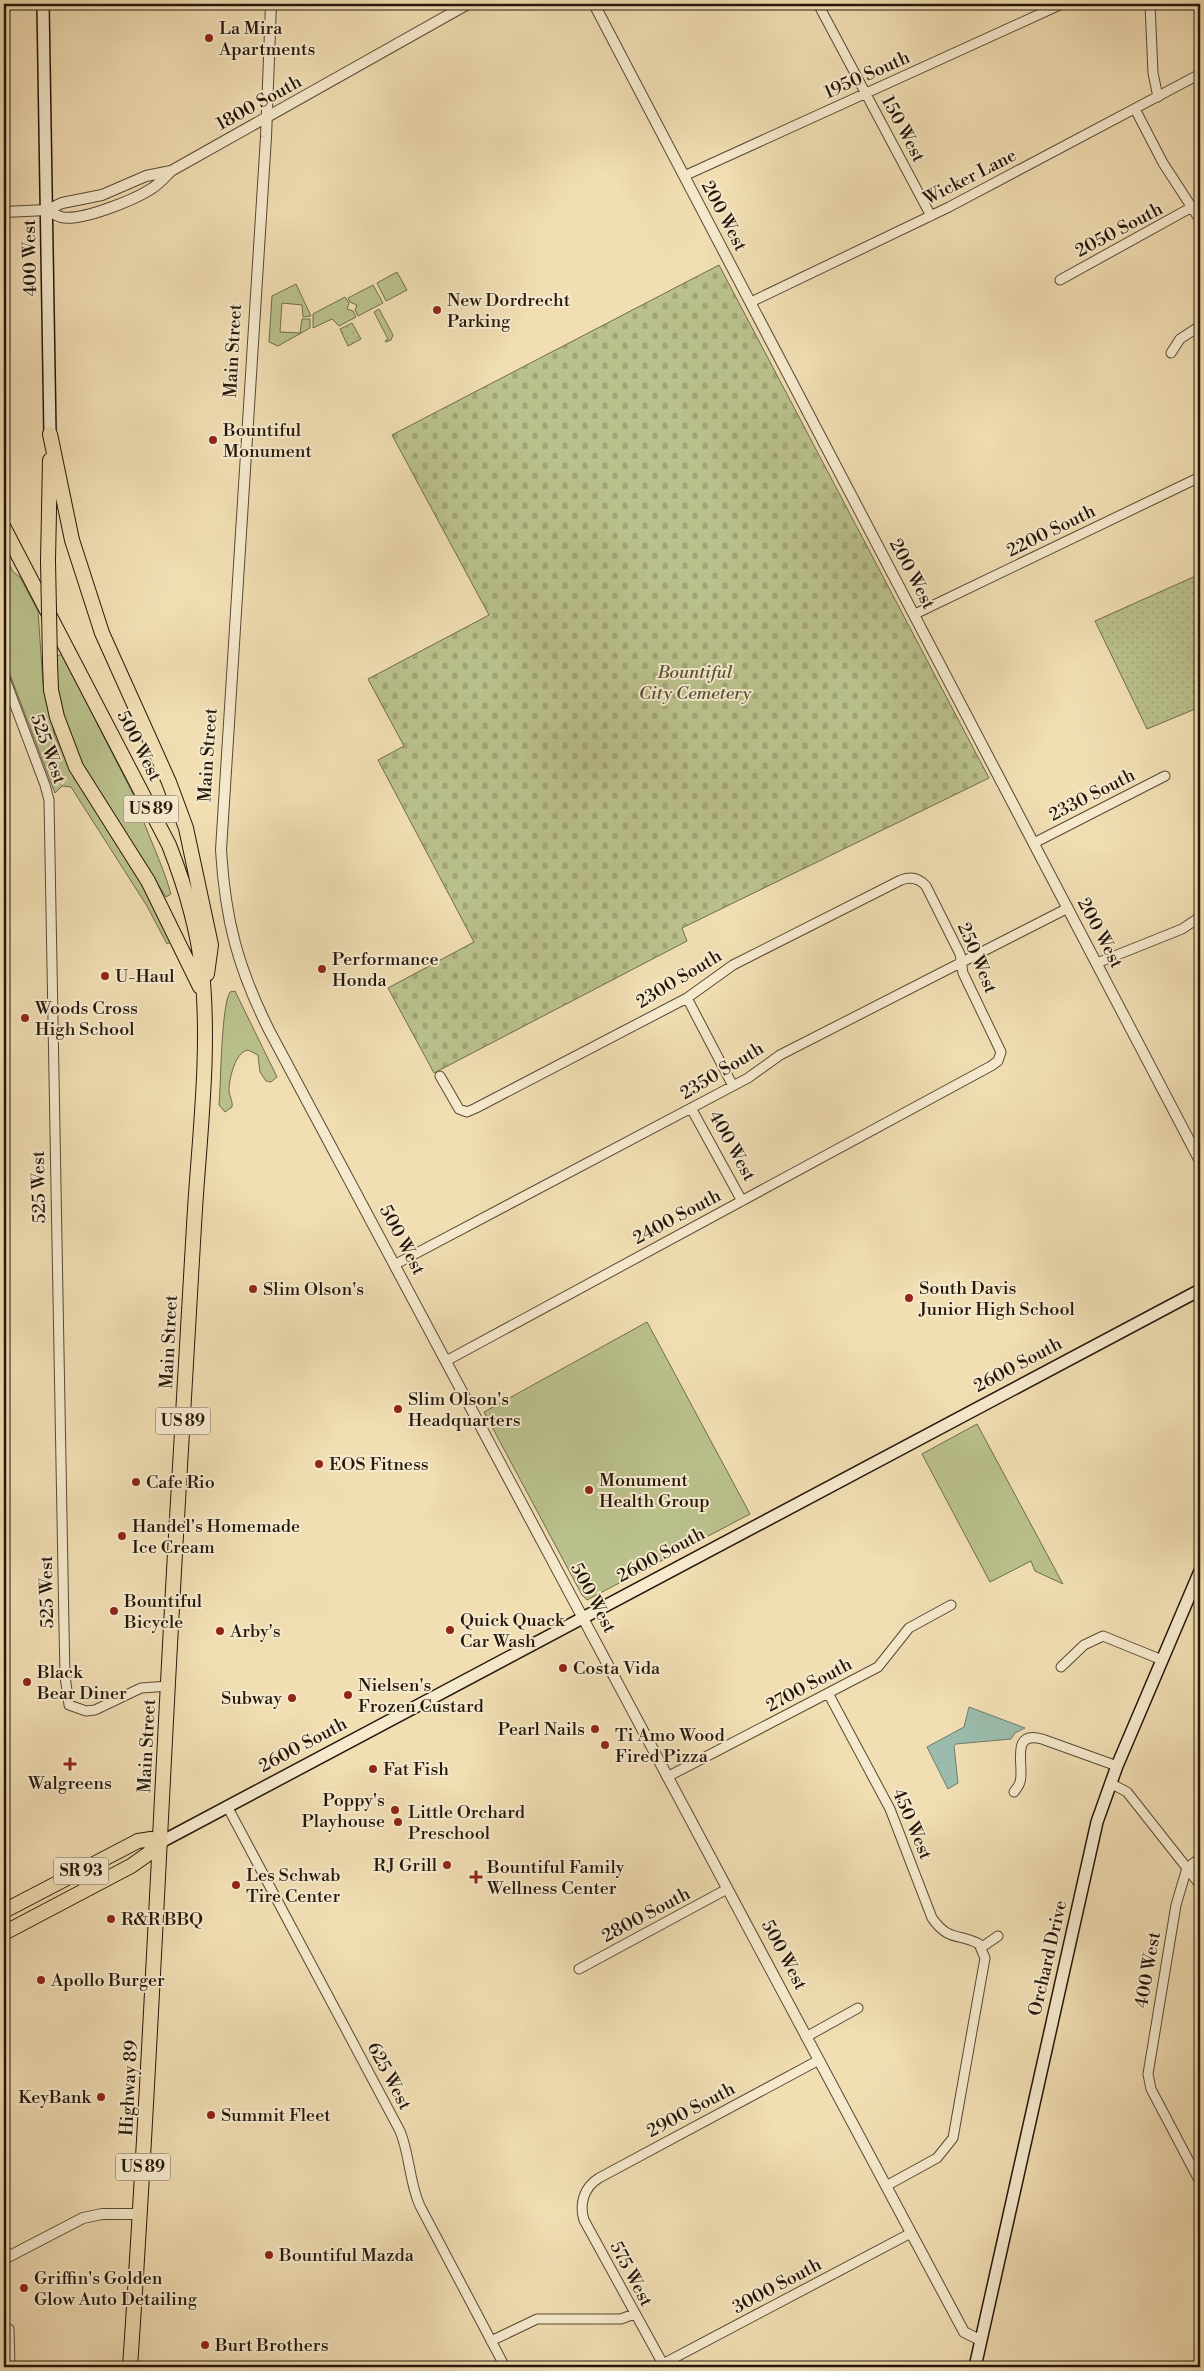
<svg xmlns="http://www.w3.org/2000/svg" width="1204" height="2371" font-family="'Libre Bodoni',serif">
<defs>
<pattern id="cemetery-stones" width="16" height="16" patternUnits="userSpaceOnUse" patternTransform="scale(1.25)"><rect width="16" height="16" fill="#bac18c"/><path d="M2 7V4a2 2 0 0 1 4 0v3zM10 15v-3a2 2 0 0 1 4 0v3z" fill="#a0a577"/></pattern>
<pattern id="park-dots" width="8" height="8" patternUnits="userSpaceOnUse" patternTransform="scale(1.25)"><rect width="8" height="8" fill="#bac18c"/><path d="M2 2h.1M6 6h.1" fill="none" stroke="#a0a577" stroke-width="1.8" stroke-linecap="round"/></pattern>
</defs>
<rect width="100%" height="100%" fill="#f1deb3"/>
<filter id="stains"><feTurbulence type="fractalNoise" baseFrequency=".004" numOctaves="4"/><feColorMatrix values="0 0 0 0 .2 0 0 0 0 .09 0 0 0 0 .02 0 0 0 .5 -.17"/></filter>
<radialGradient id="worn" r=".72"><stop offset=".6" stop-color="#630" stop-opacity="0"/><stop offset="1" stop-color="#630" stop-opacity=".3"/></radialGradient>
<path fill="#bac18c" stroke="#706c4b" d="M397 272 407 290 386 301 377 283Z
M296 284 311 316 303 317 302 305 282 303 280 332 300 333 302 319H310V328L278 346 269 342 272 296Z
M373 285 383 303 358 316 355 310 357 305 350 302 348 298Z
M345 297 349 303 347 309 353 311 356 317 339 326 332 319 313 328V314Z
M379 309 393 335 391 340 386 342 385 341 388 339 374 312Z
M4 554 13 572 20 577 38 611 43 684 55 737 70 767 148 892 171 942 167 944 147 906 71 787 62 786 55 793 4 659Z
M62 654 136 800C146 832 162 862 171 894L166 897 79 760 61 713 55 664V657Z
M235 991 277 1077 271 1082 266 1081 260 1072 258 1055 248 1050C235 1052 229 1079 229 1091 230 1097 233 1102 232 1107L225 1112 219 1105C221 1083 221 1007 230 992Z
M647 1322 750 1514 587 1600 582 1595 484 1412Z
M977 1424 1063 1584 1035 1571 1031 1561 990 1582 922 1454Z"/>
<path fill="url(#cemetery-stones)" stroke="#706c4b" d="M719 265 989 778 682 928 687 941 434 1073 388 988 474 942 378 760 404 746 368 679 489 615 392 435Z"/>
<path fill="url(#park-dots)" stroke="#706c4b" d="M352 323 361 339 348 346 340 329Z
M1200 574V707L1147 729 1095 621Z"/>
<path fill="#9bbcac" stroke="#6c7a6b" d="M969 1707 1025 1728 1015 1733 1011 1739 956 1744 954 1746 958 1783 948 1789 927 1747 964 1727Z"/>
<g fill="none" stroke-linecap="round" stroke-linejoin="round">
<defs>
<path id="minor" d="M818 4 931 216
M1150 4 1153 73 1158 97
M1135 109 1163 163 1200 220
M684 176 1062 4
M1060 280 1192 207
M751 302 949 207 1200 74
M1171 353 1180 339 1200 326
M915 614 1200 477
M4 676 45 785 49 800 64 1628 65 1676 69 1705 86 1711 95 1710 141 1688 169 1686
M1034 843 1165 776
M1097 963 1182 929 1200 917
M687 998 733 1086
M440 1076 459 1109 467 1112 476 1108 687 998 733 965 901 880C911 876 919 878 926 886L960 954 963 973 1001 1052 998 1061 991 1066 446 1361
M691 1108 742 1201
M394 1265 748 1078 780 1055 1068 908
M1061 1667 1084 1645 1103 1636 1162 1660
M828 1693 890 1809 932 1918C949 1942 959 1933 979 1944L985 1958 953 2138 937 2158 886 2186
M667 1777 878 1667 909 1628 951 1605
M1110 1783 1127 1792 1187 1868 1176 1905 1148 2074 1151 2089 1200 2182
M1014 1792C1016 1789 1019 1786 1020 1782 1025 1767 1009 1730 1042 1739L1117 1766
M227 1806 400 2131C410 2155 409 2182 420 2206L505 2367
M1200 1858 1187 1868 1200 1885
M982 1947 998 1936
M579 1969 727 1889
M806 2037 858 2008
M9 2329 10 2367
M491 2341 537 2319H621L634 2314
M663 2364 584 2220C579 2204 584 2187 599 2178L819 2060
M657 2367 911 2233"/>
<path id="tertiary" d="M271 4 266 137 221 850C225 919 238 968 269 1030L964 2332 980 2340
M594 4 1200 1161
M47 210C51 212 57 216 61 217 80 222 134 200 151 189 158 185 165 177 171 171L468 4
M4 212 47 210 62 203 102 195 146 176 171 171
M4 2259 83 2218 102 2214H140
M1197 2367 1200 2365"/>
<path id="secondary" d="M43 4 50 434
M161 1842 1200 1290
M975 2367 1097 1822 1117 1766 1200 1571"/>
<path id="primary" d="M50 434 72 540 102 633 169 782 186 828 211 945 207 974
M4 528 169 845C185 886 198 928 202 971 210 1050 200 1131 195 1209 189 1306 184 1403 178 1501 161 1789 150 2079 130 2367
M48 561 50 460
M50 662 51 690 57 717 76 767 148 881 200 987
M4 1911 138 1841 151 1839 161 1842
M4 1933 131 1866 148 1854 161 1842"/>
</defs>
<use href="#minor" stroke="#584934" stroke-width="11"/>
<use href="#tertiary" stroke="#584934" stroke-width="12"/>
<use href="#secondary" stroke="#25170a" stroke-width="14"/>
<use href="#primary" stroke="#25170a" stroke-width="16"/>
<use href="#minor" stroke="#f6eace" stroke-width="9"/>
<use href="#tertiary" stroke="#f6eace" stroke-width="10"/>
<use href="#secondary" stroke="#f6eace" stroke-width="11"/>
<use href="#primary" stroke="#f1deb3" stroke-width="14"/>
<defs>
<path id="primary-bridge" d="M48 561 50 662"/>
</defs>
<use href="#primary-bridge" stroke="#25170a" stroke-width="16" stroke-linecap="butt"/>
<use href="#primary-bridge" stroke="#f1deb3" stroke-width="14"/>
</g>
<g fill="#8f2418" stroke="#f6eace" stroke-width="2">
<circle cx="209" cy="38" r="5"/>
<circle cx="437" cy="310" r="5"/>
<circle cx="213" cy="440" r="5"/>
<circle cx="322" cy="969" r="5"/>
<circle cx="105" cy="976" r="5"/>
<circle cx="25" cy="1018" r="5"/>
<circle cx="253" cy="1289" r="5"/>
<circle cx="909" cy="1298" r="5"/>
<circle cx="398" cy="1409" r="5"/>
<circle cx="319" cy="1464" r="5"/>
<circle cx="136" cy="1482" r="5"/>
<circle cx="589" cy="1490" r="5"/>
<circle cx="122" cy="1536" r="5"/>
<circle cx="114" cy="1611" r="5"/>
<circle cx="450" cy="1630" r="5"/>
<circle cx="220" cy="1631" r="5"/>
<circle cx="563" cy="1668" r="5"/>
<circle cx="27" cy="1682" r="5"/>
<circle cx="348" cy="1695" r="5"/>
<circle cx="292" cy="1698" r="5"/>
<circle cx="595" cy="1729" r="5"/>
<circle cx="605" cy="1745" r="5"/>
<path d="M67.5 1756.5h5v5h5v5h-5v5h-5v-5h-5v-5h5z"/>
<circle cx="373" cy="1769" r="5"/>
<circle cx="395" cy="1810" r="5"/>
<circle cx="398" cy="1822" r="5"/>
<circle cx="447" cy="1865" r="5"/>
<path d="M473.5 1869.5h5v5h5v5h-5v5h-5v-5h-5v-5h5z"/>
<circle cx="236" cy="1885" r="5"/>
<circle cx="111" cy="1919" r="5"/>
<circle cx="41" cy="1980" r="5"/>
<circle cx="101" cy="2097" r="5"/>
<circle cx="211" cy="2115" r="5"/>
<circle cx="269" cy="2255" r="5"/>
<circle cx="24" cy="2288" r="5"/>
<circle cx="205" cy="2345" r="5"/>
</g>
<g text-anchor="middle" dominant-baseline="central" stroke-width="4" stroke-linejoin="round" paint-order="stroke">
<g fill="#f6eace" stroke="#645645" stroke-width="1">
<rect x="123.5" y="795.5" width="55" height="27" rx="4"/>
<rect x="155.5" y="1407.5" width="55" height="27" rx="4"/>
<rect x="53.5" y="1857.5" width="55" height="27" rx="4"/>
<rect x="115.5" y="2153.5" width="55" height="27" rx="4"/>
</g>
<g font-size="16" font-weight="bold" fill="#25170a">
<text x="151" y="809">US 89</text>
<text x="183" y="1421">US 89</text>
<text x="81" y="1871">SR 93</text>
<text x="143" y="2167">US 89</text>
</g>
<g font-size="18" fill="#25170a" stroke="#f6eace" text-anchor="start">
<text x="219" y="28">La Mira<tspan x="219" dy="21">Apartments</tspan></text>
<text x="447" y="300">New Dordrecht<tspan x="447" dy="21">Parking</tspan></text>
<text x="223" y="430">Bountiful<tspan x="223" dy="21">Monument</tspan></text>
<text x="332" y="959">Performance<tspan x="332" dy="21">Honda</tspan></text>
<text x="115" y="976">U-Haul</text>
<text x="35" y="1008">Woods Cross<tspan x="35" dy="21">High School</tspan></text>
<text x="919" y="1288">South Davis<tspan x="919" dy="21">Junior High School</tspan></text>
<text x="263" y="1289">Slim Olson's</text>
<text x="408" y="1399">Slim Olson's<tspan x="408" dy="21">Headquarters</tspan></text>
<text x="329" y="1464">EOS Fitness</text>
<text x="599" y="1480">Monument<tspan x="599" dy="21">Health Group</tspan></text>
<text x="146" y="1482">Cafe Rio</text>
<text x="132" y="1526">Handel's Homemade<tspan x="132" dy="21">Ice Cream</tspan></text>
<text x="124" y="1601">Bountiful<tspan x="124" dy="21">Bicycle</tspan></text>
<text x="460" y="1620">Quick Quack<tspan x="460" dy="21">Car Wash</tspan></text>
<text x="230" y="1631">Arby's</text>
<text x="573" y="1668">Costa Vida</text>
<text x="37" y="1672">Black<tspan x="37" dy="21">Bear Diner</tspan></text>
<text x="358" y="1685">Nielsen's<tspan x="358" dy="21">Frozen Custard</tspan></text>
<text x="282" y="1698" text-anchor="end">Subway</text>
<text x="585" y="1729" text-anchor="end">Pearl Nails</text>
<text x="615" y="1735">Ti Amo Wood<tspan x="615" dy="21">Fired Pizza</tspan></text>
<text x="383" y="1769">Fat Fish</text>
<text x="70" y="1783" text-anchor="middle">Walgreens</text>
<text x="385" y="1800" text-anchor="end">Poppy's<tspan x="385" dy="21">Playhouse</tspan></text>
<text x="408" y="1812">Little Orchard<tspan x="408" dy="21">Preschool</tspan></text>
<text x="437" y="1865" text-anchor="end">RJ Grill</text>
<text x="487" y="1867">Bountiful Family<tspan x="487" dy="21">Wellness Center</tspan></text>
<text x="246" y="1875">Les Schwab<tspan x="246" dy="21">Tire Center</tspan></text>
<text x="121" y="1919">R&amp;R BBQ</text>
<text x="51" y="1980">Apollo Burger</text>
<text x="91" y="2097" text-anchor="end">KeyBank</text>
<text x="221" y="2115">Summit Fleet</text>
<text x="279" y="2255">Bountiful Mazda</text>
<text x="34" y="2278">Griffin's Golden<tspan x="34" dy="21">Glow Auto Detailing</tspan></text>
<text x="215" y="2345">Burt Brothers</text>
</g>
<g font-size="18" fill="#25170a" stroke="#f6eace">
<text transform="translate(867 75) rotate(-24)">1950 South</text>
<text transform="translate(259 103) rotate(-29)">1800 South</text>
<text transform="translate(903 129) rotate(62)">150 West</text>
<text transform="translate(970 177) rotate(-27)">Wicker Lane</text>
<text transform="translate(724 216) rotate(62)">200 West</text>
<text transform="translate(1119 230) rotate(-28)">2050 South</text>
<text transform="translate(30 258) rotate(-91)">400 West</text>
<text transform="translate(233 351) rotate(-87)">Main Street</text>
<text transform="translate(1051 531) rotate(-26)">2200 South</text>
<text transform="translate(912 574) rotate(62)">200 West</text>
<text transform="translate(139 746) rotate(63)">500 West</text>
<text transform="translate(48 749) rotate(70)">525 West</text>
<text transform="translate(208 755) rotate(-86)">Main Street</text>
<text transform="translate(1092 795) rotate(-27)">2330 South</text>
<text transform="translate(1100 933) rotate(62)">200 West</text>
<text transform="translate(977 958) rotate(67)">250 West</text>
<text transform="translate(679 979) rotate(-31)">2300 South</text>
<text transform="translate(722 1071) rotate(-31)">2350 South</text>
<text transform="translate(732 1146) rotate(61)">400 West</text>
<text transform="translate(39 1187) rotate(-91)">525 West</text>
<text transform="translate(677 1217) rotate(-28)">2400 South</text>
<text transform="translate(402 1240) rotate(62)">500 West</text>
<text transform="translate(169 1342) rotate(-87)">Main Street</text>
<text transform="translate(1018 1365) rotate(-28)">2600 South</text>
<text transform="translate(661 1555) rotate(-28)">2600 South</text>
<text transform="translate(47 1592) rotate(-91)">525 West</text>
<text transform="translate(593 1598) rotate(62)">500 West</text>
<text transform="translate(809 1685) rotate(-28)">2700 South</text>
<text transform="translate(303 1745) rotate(-28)">2600 South</text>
<text transform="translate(147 1746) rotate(-87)">Main Street</text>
<text transform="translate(912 1824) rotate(67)">450 West</text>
<text transform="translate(646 1915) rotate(-28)">2800 South</text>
<text transform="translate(784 1955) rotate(62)">500 West</text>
<text transform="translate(1048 1958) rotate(-77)">Orchard Drive</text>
<text transform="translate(1148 1970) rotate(-80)">400 West</text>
<text transform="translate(389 2076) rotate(62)">625 West</text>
<text transform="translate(129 2088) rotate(-87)">Highway 89</text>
<text transform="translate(691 2110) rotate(-28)">2900 South</text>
<text transform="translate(631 2274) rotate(62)">575 West</text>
<text transform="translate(777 2286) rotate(-28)">3000 South</text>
</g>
<g font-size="18" font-style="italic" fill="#595238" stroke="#f6eace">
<text x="695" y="672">Bountiful<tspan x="695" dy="21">City Cemetery</tspan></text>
</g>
</g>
<rect width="1204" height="2371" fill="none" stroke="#f1deb3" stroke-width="20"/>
<rect x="5" y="5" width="1194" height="2361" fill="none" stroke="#25170a" stroke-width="2.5"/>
<rect x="10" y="10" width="1184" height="2351" fill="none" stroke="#25170a"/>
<rect width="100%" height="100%" filter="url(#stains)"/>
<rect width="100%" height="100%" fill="url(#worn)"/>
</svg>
